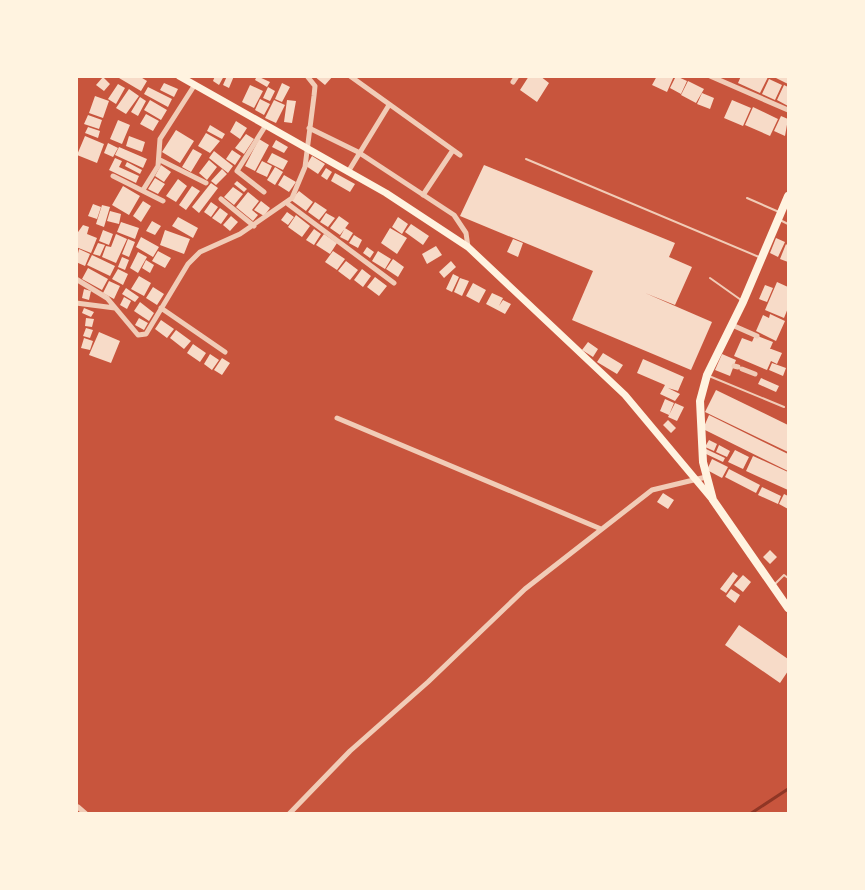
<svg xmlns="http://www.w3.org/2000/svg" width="865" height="890" font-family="Manrope,sans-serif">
<rect width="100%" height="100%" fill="#c8553d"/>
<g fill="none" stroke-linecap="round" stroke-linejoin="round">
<path stroke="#8f3625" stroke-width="3" d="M750 814 788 789"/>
</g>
<path fill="#f7dbc8" d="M120 76H139L147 81 141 91 119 78Z
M215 76H224L219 85 213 81Z
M227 76H234L229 88 223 85Z
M257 76 270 82 267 87 255 80Z
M314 76H333L325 85Z
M529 76H540L549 83 537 102 520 90Z
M657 76H674L667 92 652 85Z
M676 76 687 81 681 94 670 88Z
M741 76H766L768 77 760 93 738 83Z
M772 76H788V84Z
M103 77 110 84 104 91 96 85Z
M769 79 782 85 775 100 762 94Z
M688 81 704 89 696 103 681 95Z
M164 83 178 89 174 97 160 90Z
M282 83 290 87 282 102 275 99Z
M118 84 125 88 116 104 108 99Z
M250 85 263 91 254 108 242 102Z
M784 85 788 87V106L777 100Z
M148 87 172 99 168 107 144 94Z
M268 87 275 91 270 101 263 98Z
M129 89 139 96 126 114 116 108Z
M702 93 714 98 710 109 697 104Z
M95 96 109 101 103 118 89 113Z
M140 97 146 101 138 116 131 112Z
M260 99 270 104 264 115 255 110Z
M150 100 167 110 161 120 144 110Z
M274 100 285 105 276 123 265 118Z
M287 100 296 101 292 123 284 122Z
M732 100 751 108 743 126 724 118Z
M753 107 778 119 770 136 745 125Z
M146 114 159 121 153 131 140 124Z
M88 115 102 120 99 129 84 124Z
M781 116 788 119 785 136 774 131Z
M118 120 130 125 122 144 110 139Z
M236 121 247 128 240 139 230 132Z
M210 125 225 134 222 139 207 131Z
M88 127 100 131 98 138 85 133Z
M176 130 194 141 180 163 162 152Z
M206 133 220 141 210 153 198 146Z
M246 134 254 139 244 154 235 148Z
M85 136 104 144 97 163 77 155Z
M129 136 145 142 142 152 126 146Z
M259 139 269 145 255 171 245 166Z
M276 140 288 147 284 153 272 147Z
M108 143 118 148 113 157 104 153Z
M119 147 147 159 143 168 115 155Z
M193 149 202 154 191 172 182 167Z
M232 150 241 156 235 165 226 159Z
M214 151 233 166 228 173 209 158Z
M272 153 288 161 283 170 267 162Z
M312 156 325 164 318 174 306 166Z
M115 158 122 161 119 167 139 176 136 183 109 170Z
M209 160 217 167 207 180 199 173Z
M262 161 272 166 267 177 256 172Z
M127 162 142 170 140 174 125 166Z
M161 165 171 172 164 182 155 176Z
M484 165 675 243 669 257 692 267 675 305 645 293 712 322 691 370 572 320 593 271 460 216Z
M275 167 283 172 275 185 267 180Z
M326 168 332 172 327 180 321 176Z
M222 169 227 174 216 185 211 181Z
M335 173 355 184 350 192 331 181Z
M284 175 296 182 289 192 278 185Z
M155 178 165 184 158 194 148 189Z
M178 179 187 186 176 202 166 196Z
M237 181 247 189 244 192 234 184Z
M211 183 218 188 199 213 192 207Z
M123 186 140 196 129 215 112 205Z
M192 186 200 191 186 210 179 205Z
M233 187 243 194 234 205 224 197Z
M299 191 313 202 306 211 291 200Z
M248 192 259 201 252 210 258 215 253 221 236 207Z
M143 201 151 206 141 222 133 216Z
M261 201 270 208 264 216 254 210Z
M211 202 218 207 211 217 204 212Z
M315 202 327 210 319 220 308 212Z
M93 204 101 207 97 219 88 216Z
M102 205 110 207 104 227 96 224Z
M220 208 228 214 221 224 212 218Z
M110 211 121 214 119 224 107 221Z
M287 212 294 217 288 225 281 220Z
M326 213 335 218 328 227 320 222Z
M296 215 310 226 302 237 288 227Z
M231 216 238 222 230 231 223 225Z
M339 216 349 223 340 235 330 228Z
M178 217 198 228 193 238 172 226Z
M398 217 408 224 402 234 392 227Z
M152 221 161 226 155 235 146 231Z
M121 222 139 228 135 239 117 232Z
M411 224 429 236 423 245 405 232Z
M83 225 89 227 87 234 97 238 91 253 76 247V235Z
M345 228 353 233 348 241 340 237Z
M390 228 407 238 397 254 381 243Z
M314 229 321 234 314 245 306 240Z
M103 230 113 234 109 245 99 241Z
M165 230 190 239 184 254 160 245Z
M116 234 127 239 116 263 102 257 106 246 111 247Z
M324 234 337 243 330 254 316 245Z
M354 235 362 240 358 248 349 243Z
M141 237 159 247 153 257 136 247Z
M776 238 785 242 778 257 770 253Z
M128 239 135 242 129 257 122 254Z
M513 239 523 243 518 257 507 252Z
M98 243 105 245 100 256 93 254Z
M786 244 788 246V262L780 259Z
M436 246 442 255 427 264 422 254Z
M367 247 374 252 370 258 363 253Z
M79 249 90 254 85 266 76 262Z
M158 251 171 258 165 268 152 261Z
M333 251 345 259 337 270 325 262Z
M378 251 391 259 385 269 372 261Z
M138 252 147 257 138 273 130 268Z
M92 255 115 266 110 276 87 265Z
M122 257 129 260 125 270 118 267Z
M393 259 404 267 398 277 386 269Z
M146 260 154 265 150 273 142 268Z
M346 261 358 270 350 280 338 271Z
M451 261 456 267 444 278 439 272Z
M88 268 108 279 102 290 82 279Z
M118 269 128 274 123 285 112 279Z
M362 269 371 276 363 287 354 280Z
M453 274 459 277 452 292 446 289Z
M139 276 151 283 144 296 131 289Z
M375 277 387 286 379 296 367 287Z
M460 278 469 281 462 296 454 292Z
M109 281 120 286 114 299 103 293Z
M777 282 788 287V308L784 318 765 310Z
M473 283 486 290 479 303 466 296Z
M765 285 773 288 767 302 759 299Z
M153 287 164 294 157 305 146 298Z
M126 288 139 297 135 302 122 294Z
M84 289 91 291 89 300 82 298Z
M492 293 503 298 499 306 503 300 511 304 505 314 486 304Z
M124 297 131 301 127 309 120 305Z
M140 302 154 313 149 321 134 311Z
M84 308 94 312 91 317 82 313Z
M770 314 785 321 776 341 756 331 763 315 769 318Z
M86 318 94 319 92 327 85 326Z
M139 318 148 323 144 330 135 325Z
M161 320 174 329 167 338 155 329Z
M86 328 93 330 90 338 83 336Z
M176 330 191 341 184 349 170 338Z
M99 332 120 341 111 363 89 355Z
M755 335 773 342 770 349 752 342Z
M84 338 93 341 90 350 81 348Z
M742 338 782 353 777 364 771 361 767 370 734 356Z
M588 342 598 349 593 357 582 350Z
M193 344 206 353 200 362 187 353Z
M603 353 623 365 617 374 597 362Z
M210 354 219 360 212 370 204 364Z
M722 354 736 360 730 376 715 370Z
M222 358 230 363 222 375 214 370Z
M643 359 684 377 678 391 668 388 680 394 675 401 660 394 665 385 637 373Z
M772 363 786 368 783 376 769 370Z
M761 378 779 386 776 392 758 384Z
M716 390 788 425V452L705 412Z
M665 399 674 403 669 415 660 411Z
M675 403 684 407 677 421 668 417Z
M709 415 788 454V471L703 429Z
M668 420 676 428 671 433 663 425Z
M709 440 717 444 714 451 705 447Z
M719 445 730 451 727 457 716 452Z
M706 449 725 458 723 462 704 453Z
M735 450 749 457 743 469 728 462Z
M753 456 788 472V490L746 471Z
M712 459 728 467 722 478 707 470Z
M729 469 760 485 756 493 725 477Z
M762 487 781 496 778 504 758 495Z
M663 493 674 500 668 509 657 502Z
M784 494 788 496V509L779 504Z
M770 550 777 557 770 564 763 557Z
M733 572 738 576 726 593 720 589Z
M743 575 751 582 743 592 734 585Z
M731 589 740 595 735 603 726 596Z
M739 625 788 659V671L780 683 725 645Z"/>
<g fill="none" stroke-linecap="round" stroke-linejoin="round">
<path stroke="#f1ccb7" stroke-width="2" d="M526 159 759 257
M747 198 779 212
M780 220 788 224
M710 278 741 300
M709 376 784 407
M775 584 784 575 788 578"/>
<path stroke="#f1ccb7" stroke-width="5" d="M350 76 460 155
M710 76 788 110
M513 82 517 76
M309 128 358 152 454 215 466 233 468 247
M160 160 206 183
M348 172 389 105
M113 176 163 201
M143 190 158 166 160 139 194 86
M264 192 237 171 266 125
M423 195 453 150
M221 199 254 226
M288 204 394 283
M76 279 107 298 138 335 146 334 188 264 200 252 240 234 292 198 305 167 314 96 315 86 307 76
M76 303 115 308
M161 308 225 352
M732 325 757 336
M734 366 738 367
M742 369 755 374
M337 418 601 529
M78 807 86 814
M289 814 350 751 428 682 525 589 652 490 706 477"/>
<path stroke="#fff3e0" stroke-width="7" d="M179 76 386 193 468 247 625 395 712 499"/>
<path stroke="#fff3e0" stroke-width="8" d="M788 196 743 302 707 375 700 401 703 462 713 500 788 608"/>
</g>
<rect width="865" height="890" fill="none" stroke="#fff3e0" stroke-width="156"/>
</svg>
